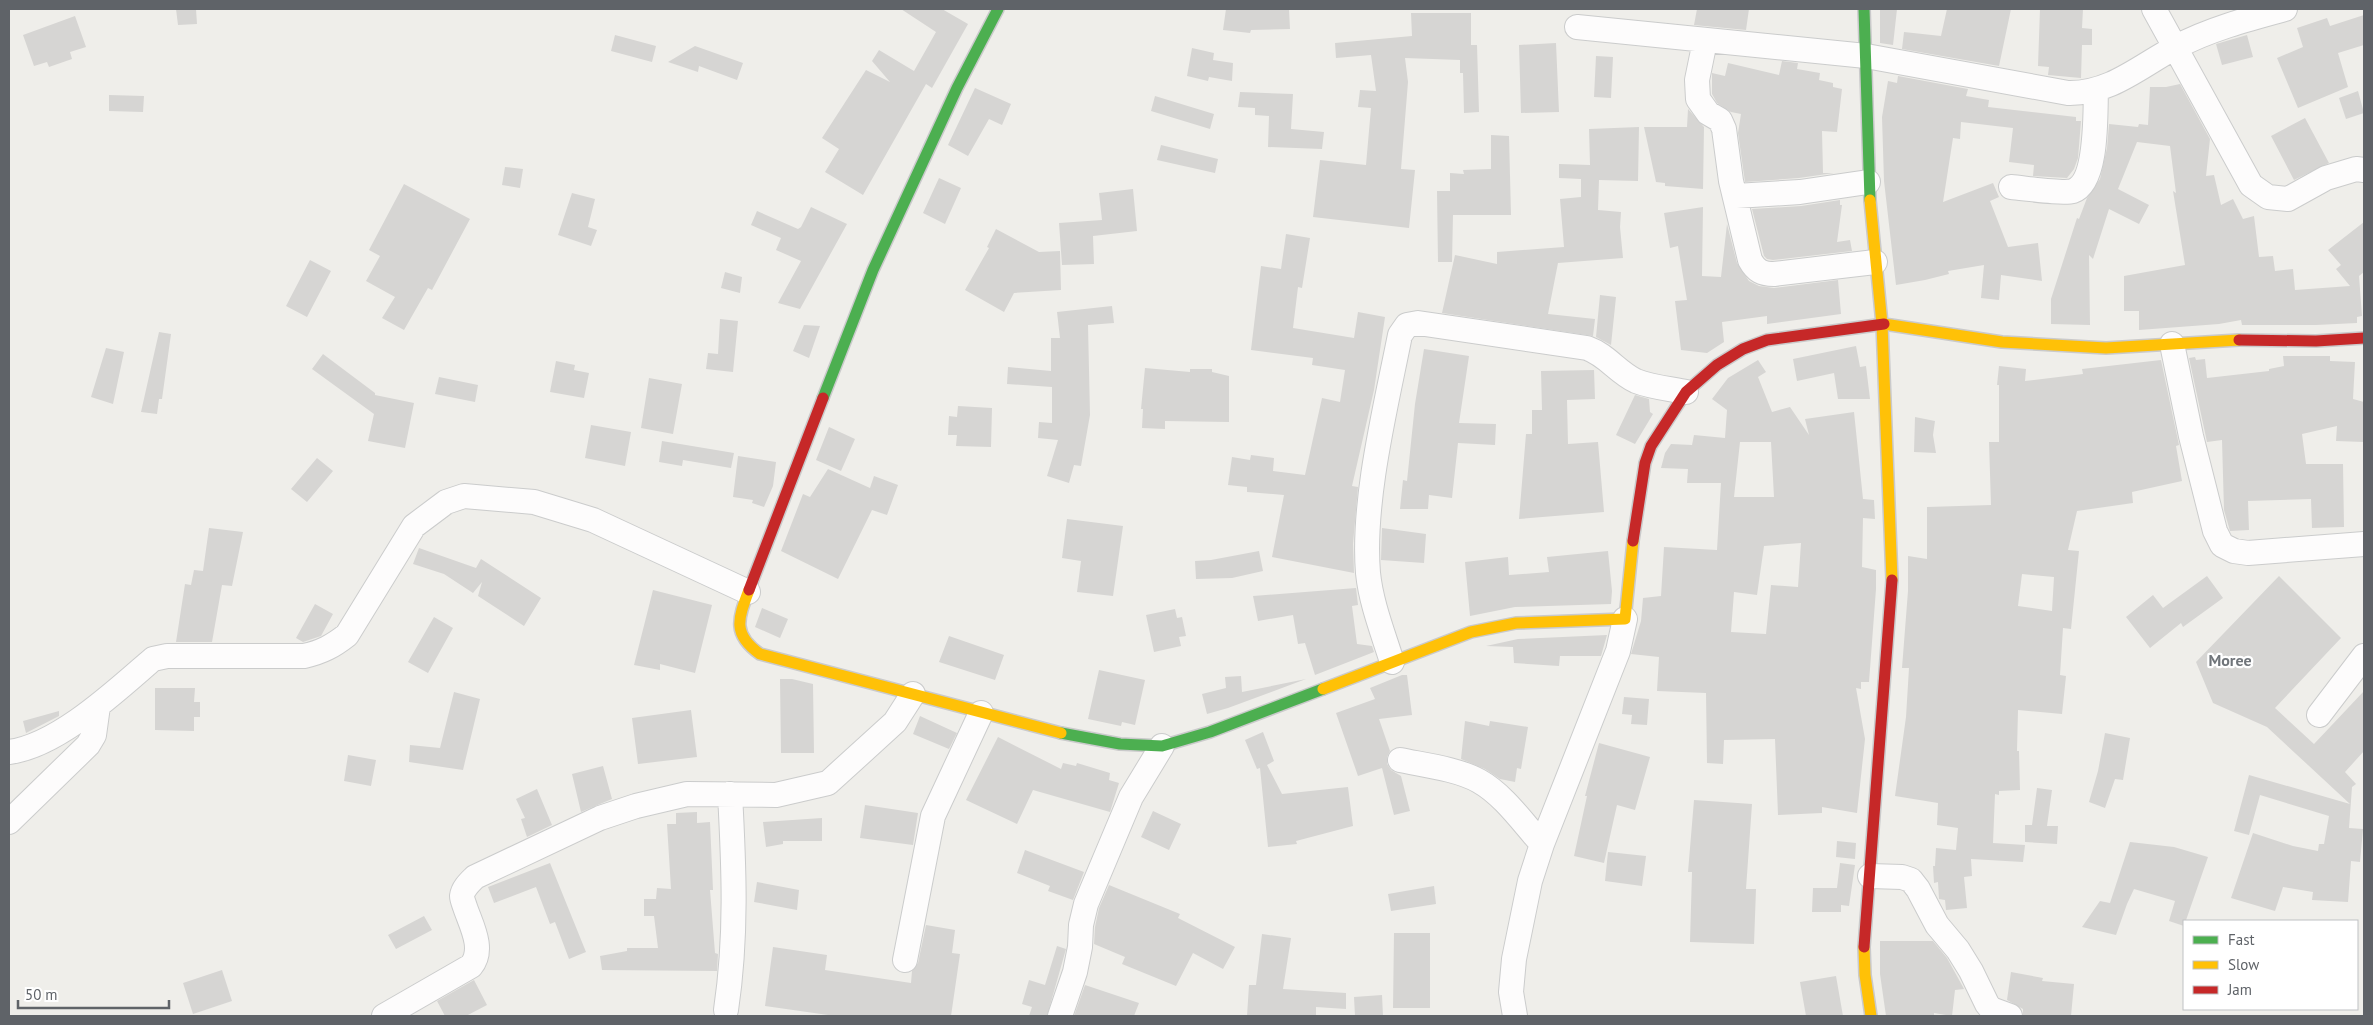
<svg xmlns="http://www.w3.org/2000/svg" width="2373" height="1025" font-family="'PT Sans',sans-serif">
<rect width="100%" height="100%" fill="#efeeea"/>
<path fill="#d6d5d3" fill-rule="evenodd" d="M176 9H196L197 24 178 25Z
M901 9H942L968 24 932 88 926 84 863 195 825 172 839 149 822 138 866 70 890 82 872 61 879 50 914 71 936 32Z
M1226 9H1289L1290 29 1251 30 1250 33 1223 30Z
M1697 9H1749L1746 30 1694 25Z
M1880 9H1897L1893 45 1880 43Z
M1947 9H2011L1999 66 1902 49 1904 32 1941 36Z
M2040 9H2083L2082 28 2092 29V45H2082L2081 78 2048 75 2049 67 2038 66Z
M1411 13H1471V45H1477L1479 112 1464 113 1463 73H1460V60L1405 58 1408 82 1401 169 1415 170 1409 228 1313 217 1320 160 1366 165 1371 108 1358 107 1360 90 1376 91 1371 55 1336 58 1335 43 1412 36Z
M2364 15V45L2338 53 2348 87 2298 108 2277 58 2303 47 2297 28 2327 18 2330 26Z
M75 16 86 47 70 52 72 59 49 67 47 62 34 66 23 35Z
M615 35 656 46 652 62 611 51Z
M2247 35 2253 57 2222 65 2216 44Z
M1556 43 1559 112 1521 113 1519 45Z
M695 46 743 63 737 80 699 66 698 72 668 62Z
M1192 48 1214 53 1213 60 1233 63 1232 81 1209 77 1208 81 1187 76Z
M1596 56 1613 57 1611 98 1594 97Z
M1782 61 1798 63 1797 69 1820 73 1819 80 1833 83V87L1842 89 1837 132 1822 131 1823 173H1834L1799 178 1745 182 1738 133 1741 114 1731 112 1717 103 1712 94V73L1725 76 1728 63 1779 75Z
M1898 76 1968 89 1966 96 1989 100 1988 107 2076 117V121H2081L2078 158 2074 169 2067 178 2033 176 2034 165 2009 162 2013 128 1961 122 1960 139 1953 138 1943 202 1993 183 1999 197 1990 201 2008 247 2038 243 2042 281 2001 275 1999 300 1981 298 1984 265 1948 271 1949 274 1925 280 1896 285 1884 181 1882 117 1888 81 1897 83Z
M2180 84 2210 139 2206 176 2214 175 2221 205 2233 199 2243 219 2254 216 2259 257 2273 256 2275 271 2293 269 2295 290 2350 286 2336 269 2341 265 2328 250 2364 222V272L2359 276 2362 316 2357 317V323L2316 325H2242L2241 320 2219 324 2139 330V311H2124V276L2185 265 2173 191 2176 193 2170 146 2137 142 2118 189 2149 205 2139 224 2109 209 2093 259 2089 255 2090 325 2051 324V299L2077 218 2079 219 2087 198 2100 179 2107 148 2109 124 2138 127 2139 124 2148 125 2150 87H2166Z
M975 88 1011 104 1002 125 989 119 968 156 948 145Z
M2358 91 2364 113 2346 119 2339 98Z
M1240 92 1293 94 1291 129 1324 132 1322 149 1268 147 1269 116 1255 115V108L1238 107Z
M109 95 144 96 143 112 109 111Z
M1155 96 1214 114 1210 129 1151 111Z
M1688 109 1704 127 1703 189 1665 186V183L1656 182 1644 127H1687Z
M2305 118 2329 163 2294 180 2271 136Z
M1639 127 1638 181 1599 180 1598 210 1621 212 1620 227 1623 258 1558 263 1548 314 1595 319 1593 336 1442 313 1455 255 1497 264V252L1564 247 1560 199 1581 197V179L1559 178V164L1590 165 1589 129Z
M1491 135 1509 136 1511 215H1453L1452 262H1438L1437 191H1450V173L1464 174 1463 170 1491 169Z
M1161 145 1218 159 1215 173 1157 160Z
M505 167 523 169 520 188 502 185Z
M939 178 961 188 945 224 923 213Z
M404 184 470 219 432 290 428 288 404 330 382 318 395 297 366 281 380 256 369 250Z
M1133 189 1137 231 1093 236 1094 264 1062 265 1059 223 1102 220 1099 193Z
M572 193 595 199 588 227 597 230 591 246 558 235Z
M1840 200V205H1842L1837 242 1850 240 1852 251 1773 260 1767 259 1764 256 1752 209 1801 206Z
M811 207 847 224 800 309 778 303 801 261 776 250 781 238 751 225 757 211 798 229 801 227Z
M1703 207 1702 276 1721 277 1727 224 1737 263 1749 281 1759 286 1774 288 1838 280 1841 314 1767 324V316L1722 322 1724 342 1707 353 1681 350 1675 301 1687 300 1678 246 1670 248 1664 213Z
M996 229 1039 252 1060 251 1061 290 1014 293 1004 312 965 290 989 248 987 247Z
M1286 234 1310 238 1302 288 1298 287 1293 328 1354 338 1358 312 1385 317 1374 390 1352 486 1358 487 1353 544 1354 573 1272 557 1284 495 1247 492V487L1228 485 1232 457 1250 460 1251 455 1274 458 1273 471 1305 475 1322 398 1340 402 1345 370 1312 365 1313 358 1251 350 1261 266 1281 269Z
M310 260 331 271 307 317 286 306Z
M725 272 742 277 740 293 721 288Z
M1600 295 1616 297 1611 345 1596 337Z
M1112 306 1114 323 1088 325 1090 415 1081 466 1074 465 1069 483 1047 476 1058 440 1038 438 1039 422 1052 423V387L1007 384 1008 367 1051 371V338H1060L1057 312Z
M720 319 738 321 733 372 706 369 708 353 718 354Z
M804 325 820 326 809 358 793 351Z
M159 332 171 334 162 399H159L157 414 141 412Z
M1856 346 1860 367 1866 366 1870 399H1838L1834 373 1797 381 1793 359Z
M106 348 124 352 113 404 91 397Z
M1424 349 1469 356 1459 423 1496 424 1495 445 1458 443 1452 498 1429 495 1428 509H1400L1403 480 1407 481 1415 404Z
M323 354 375 393V395L414 403 405 448 368 441 374 414 312 369Z
M2283 356H2330V361L2355 362 2353 399 2364 402V442L2336 441 2337 426 2302 434 2306 464H2343L2344 527 2312 528 2311 499 2248 501 2249 530 2230 531 2224 510 2222 440 2207 442 2189 358 2195 357 2196 360 2205 359 2207 378 2269 371V369L2284 366Z
M1758 360 1766 372 1758 377 1772 412 1790 407 1809 435 1805 419 1854 412 1863 499 1874 500 1875 519 1863 518 1862 567 1876 570V589L1869 682H1861V689L1856 688 1865 739 1857 813 1822 807V813L1778 815 1775 739 1724 740 1723 764 1707 763 1706 693 1657 691 1659 657 1631 654 1641 621 1643 598 1661 596 1664 547 1717 550 1721 483H1687L1688 469 1661 468 1665 453 1671 444 1692 445 1694 435 1725 438 1727 410 1712 399 1728 378ZM1740 442H1771L1774 497H1734ZM1801 543 1798 587 1771 585 1766 634 1731 632 1734 592 1757 595 1764 546Z
M2161 360 2179 445 2176 446 2182 481 2132 492 2133 503 2077 511 2068 550 2079 551 2071 629 2063 628 2060 675 2066 676 2062 714 2018 710 2017 751H2019L2020 790 1999 791V795L1995 794 1993 843 2025 845 2023 862 1971 859 1972 876 1964 877 1967 908 1946 910 1945 900 1939 899 1938 882 1934 883 1933 866H1935L1936 848 1956 850 1958 828 1937 825 1938 803 1895 796 1906 717 1909 668H1902L1908 591V556L1927 559V507L1991 505 1989 442H1999V385H1997L1999 366 2026 369 2025 381 2083 374 2082 369ZM2022 574 2054 577 2052 611 2018 606Z
M556 361 575 365 574 370 589 373 584 398 550 392Z
M1145 368 1190 372V369H1212V372L1229 376V422L1165 421V429L1142 428 1143 409H1141Z
M1594 370 1595 399 1567 400 1568 444 1598 442 1604 512 1519 519 1526 434H1532V410H1542L1541 371Z
M439 377 478 385 475 402 435 394Z
M649 378 682 384 673 434 641 428Z
M1635 395 1649 399 1650 412 1653 414 1635 444 1616 435Z
M958 406 992 408 991 447 956 446 957 435H948L949 416 957 417Z
M1915 417 1935 421 1933 435 1936 453 1914 452Z
M591 425 631 432 625 466 585 458Z
M829 427 855 439 841 471 816 460Z
M662 441 734 453 731 468 683 460 682 466 659 462Z
M738 456 776 462 773 486 764 507 752 503 753 500 733 497Z
M317 458 333 471 307 502 291 489Z
M828 469 870 488 874 476 898 485 887 515 872 510 838 579 781 551 803 494 810 497Z
M1067 519 1123 526 1113 596 1077 592 1081 561 1062 558Z
M209 528 243 532 232 586 222 585 212 642H176L185 584 191 585 194 570 203 571Z
M1382 528 1426 534 1424 563 1381 560Z
M419 548 476 568 481 559 541 598 524 626 478 596 482 582 473 593 444 574 413 564Z
M1259 551 1263 571 1232 578 1196 579 1195 561 1211 560Z
M1608 551 1612 591 1611 604 1515 607 1470 616 1465 562 1508 557 1509 575 1549 572 1547 557Z
M2207 576 2223 598 2183 627 2181 623 2150 648 2126 617 2153 595 2163 608Z
M2279 576 2341 638 2275 708 2314 744 2364 691V751L2345 772 2356 784 2352 787 2349 828 2363 829 2360 862 2351 861 2348 902 2312 900 2313 892 2283 887 2275 911 2231 898 2253 833 2293 846 2318 851 2319 844H2324L2329 816 2260 795 2249 835 2234 831 2249 775 2350 804 2267 727 2213 703 2196 662Z
M1356 588 1358 605 1352 606 1357 644 1372 646 1374 652 1315 675 1305 643 1298 644 1293 615 1258 621 1253 596Z
M653 590 712 605 695 673 660 664V670L634 665Z
M315 604 333 614 321 636 303 642 296 638Z
M762 608 788 619 780 638 755 627Z
M1175 609 1177 618 1182 617 1186 636 1179 637 1181 646 1154 652 1146 615Z
M434 617 453 628 428 673 408 662Z
M1607 635 1601 656H1560L1559 666 1514 663 1513 647 1486 646 1518 639Z
M949 636 1004 655 995 680 939 662Z
M1099 670 1145 680 1135 725 1122 722 1121 726 1088 719Z
M1402 675H1407L1412 715 1379 719 1390 751 1387 757V764L1391 770 1401 776 1410 811 1394 815 1382 768 1358 776 1336 713 1375 699 1370 688Z
M1241 676 1242 692 1306 679 1228 708 1207 714 1202 694 1226 688 1225 677Z
M780 679H792L813 684 814 753H781Z
M155 688H195L194 702H200V717H194V731L155 730Z
M454 692 480 699 463 770 409 762 410 745 440 748Z
M1624 697 1649 699 1647 725 1631 724 1632 715 1622 714Z
M691 710 697 757 638 764 632 718Z
M59 711V716L26 733 23 721Z
M920 716 957 733 949 749 913 734Z
M1465 721 1489 726 1490 721 1528 727 1521 769 1517 768 1515 782 1500 779 1485 769 1461 759Z
M1263 732 1274 761 1267 765 1282 794 1348 787 1353 826 1296 841 1297 844 1268 847 1260 768 1257 769 1245 740Z
M2105 733 2130 738 2123 780 2115 779 2105 808 2089 802 2098 771Z
M998 737 1061 769 1063 763 1076 766 1077 763 1110 773 1109 780 1119 783 1110 812 1033 790 1017 824 966 800Z
M1599 743 1650 757 1635 810 1617 805 1604 863 1574 856 1587 796H1585Z
M348 755 376 760 371 786 344 781Z
M603 766 612 799 581 812 572 774Z
M2037 788 2052 790 2047 826H2058L2057 844 2025 842V825H2032Z
M537 789 552 825 527 837 521 819 525 818 516 799Z
M1694 800 1752 804 1746 889H1756L1754 944 1690 942 1692 872H1688Z
M865 805 918 813 913 845 860 838Z
M1153 811 1181 824 1169 850 1141 837Z
M697 812V823L710 822 713 890H710L715 953 718 954 717 971 602 970 600 956 627 951V948H658L654 916H644V899H656L657 888 671 889 667 824H676V813Z
M822 818V841H783V844L766 847 763 822Z
M1837 841 1856 843 1855 859 1836 857Z
M2130 842 2174 847 2208 857 2184 926 2169 921 2175 901 2134 889 2127 904 2116 935 2082 927 2100 901 2110 903Z
M1025 850 1084 872 1073 900 1048 891 1050 886 1017 873Z
M1608 852 1646 856 1642 886 1605 881Z
M550 863 586 952 569 959 555 922 550 924 536 887 494 903 488 887Z
M1840 863 1855 865 1849 906 1841 905V912H1812L1813 888H1837Z
M757 882 799 890 797 910 754 902Z
M1109 885 1180 914 1178 918 1235 947 1223 969 1193 953 1176 986 1122 964 1125 957 1094 944 1095 927 1099 908Z
M1434 886 1436 904 1391 911 1388 894Z
M424 916 432 930 396 949 388 935Z
M926 925 955 930 952 953 960 954 951 1016H835L765 1006 773 947 827 955 825 970 911 983 912 971 918 963Z
M1394 933H1430V1008H1393Z
M1262 934 1291 938 1283 989 1346 993V1009L1316 1007V1016H1247L1249 985H1256Z
M1880 941H1933L1947 958 1963 987 1964 989 1955 990 1952 1016 1934 1013V1016H1886L1880 974Z
M1057 946 1066 949 1047 1016H1029L1032 1007 1022 1004 1029 980 1045 985Z
M222 970 232 1001 193 1014 183 983Z
M2011 972 2043 978 2042 981 2074 984 2071 1016H2023V1009L2007 1000Z
M1836 976 1843 1016H1806L1800 982Z
M474 980 487 1005 466 1016H445L437 1001Z
M1085 985 1139 1003 1134 1016H1074Z
M1382 995 1383 1016H1355L1354 997Z"/>
<g fill="none" stroke-linecap="round" stroke-linejoin="round">
<defs>
<path id="street" d="M2154 9 2251 185 2268 197 2288 199 2326 178 2356 169 2364 170
M1577 27 1866 56 2068 93C2110 94 2140 66 2176 47 2210 29 2248 19 2285 9
M1705 41 1697 80 1698 99 1708 113 1720 120 1724 129 1731 181 1750 260C1756 271 1762 274 1774 274L1875 262
M2011 187C2024 188 2063 194 2073 191 2098 182 2095 114 2096 90
M1736 196 1800 192 1868 182
M2172 344 2191 436 2215 531 2222 545 2234 551 2248 553 2364 544
M1392 662C1383 633 1371 603 1368 573 1362 501 1386 406 1400 335L1407 325 1418 323 1587 348C1607 355 1617 372 1636 381 1651 387 1671 389 1686 392
M2319 715 2364 656
M9 752C58 746 117 690 153 659L167 656H304C322 652 333 646 347 635L414 526 446 502 464 496 534 502 593 520 748 592
M1400 760C1424 765 1458 769 1479 781 1504 795 1523 823 1542 844
M9 822 88 745 94 735 98 706
M1870 876 1902 877 1911 880 1918 889 1937 925 1958 950 1971 971 1987 1004 1991 1009 2010 1016
M905 960 933 816 981 713
M726 1010C737 936 734 868 730 794
M384 1016 471 966C485 949 471 925 465 907 464 904 462 899 462 896 463 888 470 882 475 877L600 818 636 806 687 794 776 795 828 783 895 722 913 694
M1060 1016 1075 972 1080 947 1081 925 1086 904 1131 797 1162 746
M1515 1016 1511 992 1514 959 1530 881 1542 844 1618 651 1625 619"/>
<path id="fast" d="M1864 9 1870 200
M823 398 873 270 957 88 998 9
M1061 733 1120 744 1162 746 1210 732 1323 689"/>
<path id="slow" d="M1870 200 1882 324 1892 580
M1884 324 2002 342 2106 348 2239 340
M749 590C738 619 732 634 760 654L1061 733
M1323 689 1471 632 1516 623 1625 619 1633 541
M1864 947 1865 975 1871 1016"/>
<path id="jam" d="M2239 340 2316 341 2364 338
M1633 541 1645 463 1651 446 1686 392 1717 365 1743 349 1767 340 1884 324
M749 590 823 398
M1864 947 1892 580"/>
</defs>
<use href="#street" stroke="#cbcccc" stroke-width="26"/>
<use href="#fast" stroke="#cacacb" stroke-width="14"/>
<use href="#slow" stroke="#cacacb" stroke-width="14"/>
<use href="#jam" stroke="#cacacb" stroke-width="14"/>
<use href="#street" stroke="#fdfcfc" stroke-width="24"/>
<use href="#fast" stroke="#4caf50" stroke-width="11"/>
<use href="#slow" stroke="#ffc107" stroke-width="11"/>
<use href="#jam" stroke="#c62828" stroke-width="11"/>
</g>
<g text-anchor="middle" dominant-baseline="central" stroke-width="4.5" stroke-linejoin="round" paint-order="stroke">
<g font-size="16" font-weight="bold" fill="#70757a" stroke="#fff">
<text x="2230" y="660">Moree</text>
</g>
</g>
<rect width="2373" height="1025" fill="none" stroke="#5f6368" stroke-width="20"/>
<rect x="2183" y="920" width="175" height="90" fill="#ffffff" stroke="#bfc1c3"/>
<rect x="2193" y="936" width="25" height="8" fill="#4caf50" stroke="#bfc1c3"/>
<text x="2228" y="945" font-size="15" fill="#5f6368">Fast</text>
<rect x="2193" y="961" width="25" height="8" fill="#ffc107" stroke="#bfc1c3"/>
<text x="2228" y="970" font-size="15" fill="#5f6368">Slow</text>
<rect x="2193" y="986" width="25" height="8" fill="#c62828" stroke="#bfc1c3"/>
<text x="2228" y="995" font-size="15" fill="#5f6368">Jam</text>
<path d="M18 1000v8h151v-8" fill="none" stroke="#5f6368" stroke-width="2.5"/>
<text x="25" y="1000" font-size="15" fill="#5f6368" stroke="#ffffff" stroke-width="4" paint-order="stroke">50 m</text>
</svg>
